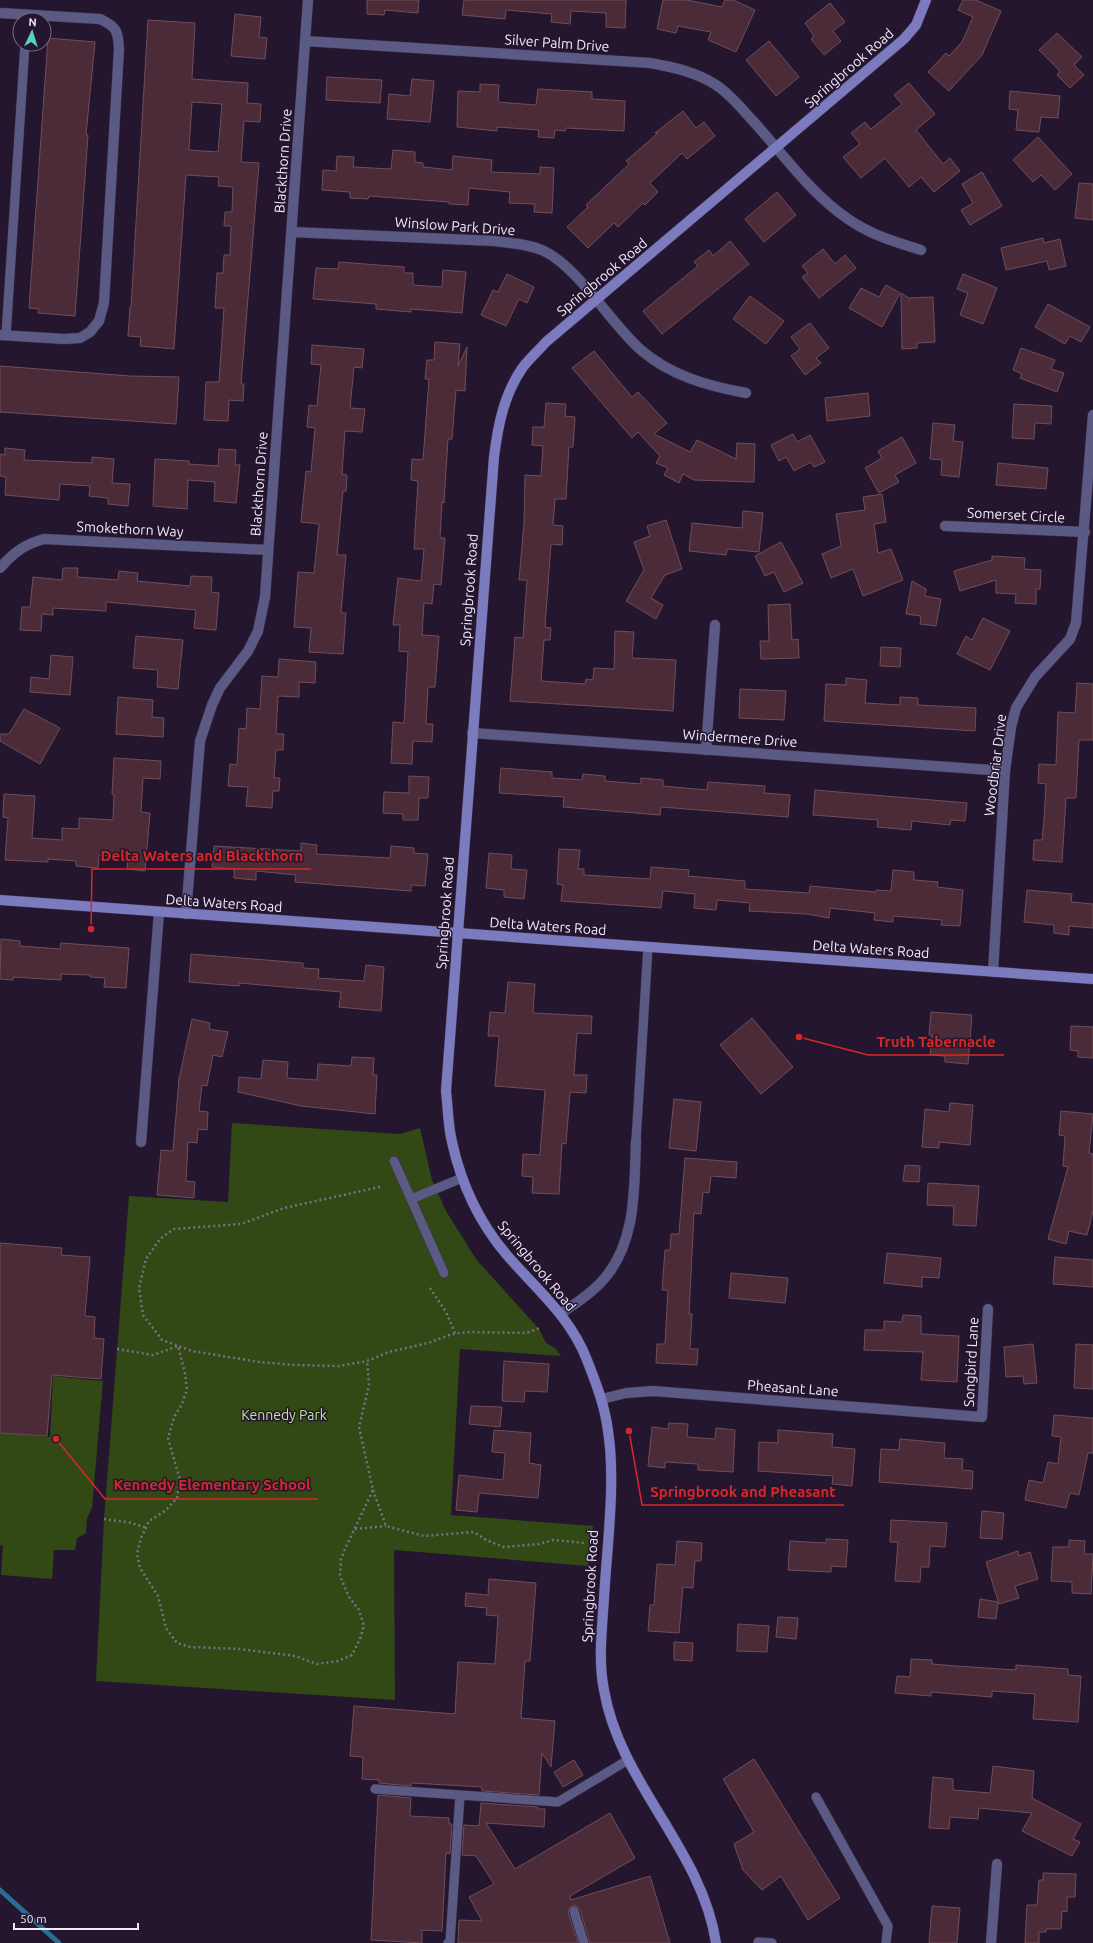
<svg xmlns="http://www.w3.org/2000/svg" width="1093" height="1943" font-family="Ubuntu,sans-serif">
<rect width="100%" height="100%" fill="#24162f"/>
<path fill="#324815" d="M232 1123 400 1134 420 1128 432 1180 446 1211 476 1259 539 1329 546 1343 556 1349 561 1356 460 1349 451 1515 593 1526 588 1566 394 1550 395 1700 96 1681 104 1519 129 1196 228 1202Z
M53 1376 103 1381 92 1508 87 1518 86 1533 77 1538 75 1550H54L52 1579 1 1575 3 1546 0 1545V1433L50 1437Z"/>
<g fill="none" stroke-linecap="round" stroke-linejoin="round">
<path stroke="#276f92" stroke-width="5" d="M0 1890 59 1943"/>
</g>
<path fill="#4b2b37" stroke="#704e5a" fill-rule="evenodd" d="M367 0H419L418 13 385 10 384 15 367 14Z
M464 0H626L625 28 606 27V13L571 11 570 24 551 22 552 14 506 10 505 19 462 15Z
M663 0H687L722 7 725 0H733L755 10 736 52 708 40 711 32 678 26 676 33 657 29Z
M963 0H976L1001 11 982 55 949 91 928 72 946 53 949 56 962 42 973 17 958 10Z
M830 3 845 22 833 31 841 41 824 55 811 39 814 36 805 23Z
M235 14 261 17 259 37 267 38 265 59 231 56Z
M148 20 195 23 192 79 248 83 247 103 261 104 260 122 244 121 241 162 259 163 241 384H244L243 401 229 400 228 421 204 420 206 382H219L224 308H215L217 273H223L224 255H230L231 226H224L225 212H232L233 187 218 186 219 177 186 175 174 349 140 346 141 337 128 336 130 307H131ZM192 102 222 104 218 152 189 150Z
M1057 33 1082 57 1074 65 1084 75 1070 88 1057 75 1060 71 1039 50Z
M48 38 95 42 86 135H88L75 316 38 313 39 309 29 308Z
M769 41 799 77 776 96 746 60Z
M327 77 382 80 380 103 326 100Z
M412 79 434 81 430 122 387 119 389 94 410 96Z
M909 83 935 114 916 130 943 164 950 158 960 171 934 192 921 177 909 187 885 158 861 178 843 157 860 144 851 133 865 122 871 129 902 104 894 95Z
M480 84 499 85 498 102 536 105 538 89 592 92V99L625 101 624 131 566 128 565 131 555 130 554 138 538 137 539 130 497 127V131L457 127 458 91 480 92Z
M1010 91 1060 96 1058 118 1041 117 1039 132 1016 130 1018 110 1009 109Z
M683 111 696 128 704 122 715 136 687 159 682 153 650 183 658 192 645 205 643 203 618 227 614 223 588 248 567 227 588 207 586 205 629 164 626 161 658 133H655Z
M1038 137 1072 174 1055 190 1041 175 1033 182 1013 160Z
M393 150 415 152V162L423 163V167L452 170 453 156 492 160 491 172 540 174V167L554 168 552 213 534 212 535 204 509 203 510 192 469 188 468 205 449 204V202L369 196 368 199 350 198V192L322 190 323 170 336 171 337 156 354 157 353 167 391 169Z
M982 172 1002 206 970 225 961 210 973 203 962 184Z
M1079 183 1093 184V220L1075 218Z
M777 192 796 215 764 242 745 219Z
M1043 238 1044 243 1060 239 1066 266 1049 270 1047 261 1006 270 1001 248Z
M730 241 749 264 662 334 643 311 698 266 694 262 709 250 713 256Z
M823 249 835 264 845 255 856 268 819 298 802 277 808 273 802 266Z
M339 262 404 267V273H413V285L442 287 443 270 466 272 462 313 411 309V312L376 309V304L313 299 316 268 338 269Z
M507 274 534 287 527 303 519 299 506 326 481 315 493 290 498 292Z
M963 274 997 288 983 324 960 315 968 293 957 289Z
M886 285 900 293 882 327 849 308 861 288 879 297Z
M901 293 909 298 933 297 935 342 917 343V348L902 349Z
M750 296 784 321 766 344 733 319Z
M1048 304 1090 327 1081 342 1070 336 1065 344 1035 327Z
M810 323 829 348 816 358 821 363 805 375 791 356 800 349 791 337Z
M435 342 460 344 458 366 467 347 465 391 456 390 452 439H448L444 503 442 502 440 538H445L441 585 434 584 432 604 424 603 422 635 439 636 435 687H428L426 724H433L432 742 413 741 412 764 391 763 393 722 404 723 408 652 399 651 400 625H393L398 578 421 581 424 549H414L418 481 411 480 412 459 423 460 429 379H425L427 360H434Z
M312 345 364 349 362 368 354 367 350 408 365 409 362 432 345 431 342 474 347 475 346 491H343L337 555H346L341 613H346L343 654 309 652 311 628 294 627 298 572 314 573 319 524 301 522 306 471 311 472 315 428 307 427 309 405 317 406 321 365 311 364Z
M1021 348 1055 360 1051 369 1064 373 1057 392 1020 378 1022 374 1013 370Z
M594 351 632 397 638 392 667 423 654 434 690 452 697 440 736 459 737 443 755 444 754 482 694 480 683 474 679 483 664 475 668 468 656 463 660 456 638 432 632 438 572 368Z
M0 366 130 376 179 377 176 424 0 412Z
M868 393 870 416 827 421 825 398Z
M546 403 566 404 565 416 575 417 573 447H569L566 499H555L553 525 563 526 562 545 551 544 545 627 551 628 550 640H544L541 681 585 684 586 679 593 680 594 668 614 669 615 631 634 632 632 658 676 660 673 711 510 701 515 637 523 638 525 608 527 580H519L524 523 525 475 541 476 543 446 532 445 533 427H544Z
M1014 404 1052 406 1051 424 1035 423 1034 439 1012 438Z
M933 423 955 425 953 441 963 442 959 477 941 475 942 460 930 459Z
M793 434 797 442 810 435 825 462 814 467 811 462 794 471 786 457 779 461 771 445Z
M902 437 916 463 895 475 899 482 879 493 865 468 882 458 878 451Z
M5 448 25 450 24 460 92 463V457L114 459 112 483 130 484 128 506 108 504V498L89 496 90 486 60 484 59 500 5 495 6 477 0 476V454L5 455Z
M219 449 236 450 235 465H240L236 503 214 501 215 482 188 480 187 509 153 506 155 459 189 461V464L218 466Z
M998 463 1048 468 1046 489 996 485Z
M882 494 886 522 874 524 878 553 891 549 903 580 863 596 853 569 831 578 822 554 841 546 836 514 865 510 863 497Z
M743 511 763 513 759 552 727 549 726 555 689 551 692 523 742 528Z
M666 520 682 569 665 575 651 598 663 605 656 619 626 601 644 570 634 542 650 536 647 526Z
M781 542 803 583 784 592 774 572 765 576 755 556Z
M992 556 1025 558 1024 569 1041 570 1040 589H1036V604L1015 603 1016 594 996 593V580L960 591 954 571 992 560Z
M63 568H78L77 577 118 580 119 571 138 573 137 581 190 586 191 576 212 577 211 592 219 593 216 630 194 628 196 610 106 602V611L53 608V615L42 614 41 631 20 630 22 607H30L33 577 62 580Z
M912 581 926 589 925 596 941 599 936 626 920 624 921 616 906 614Z
M790 604 792 640 798 639 799 658 761 659 760 641H769L768 605Z
M983 618 1010 631 990 670 957 654 966 636 972 640Z
M136 636 183 640 178 689 157 687 158 670 133 668Z
M881 647 901 648 900 667 880 666Z
M51 655 73 657 70 695 30 692 31 677 49 679Z
M279 659 316 662 315 683 299 682V697L278 696 276 734H284L283 750H276L274 778H280L279 791H273L272 808 246 806 248 787 228 786 230 764 237 765 239 728 246 729 247 708 260 709 262 676 278 677Z
M846 678 867 680 865 703 900 705V697L918 698V705L976 708 975 731 824 721 826 684 846 685Z
M1077 683 1093 684V740H1079L1076 798H1066L1062 862 1033 860 1034 840H1042L1044 820 1046 784 1038 783 1039 764 1056 765 1058 712 1075 713Z
M740 689 786 691 784 720 739 718Z
M118 697 153 700 152 717 164 718 163 737 116 734Z
M24 709 60 728 40 764 0 741V734H9Z
M114 758 161 761 160 779 143 778 141 812 150 813 145 871 127 869 128 858 99 855 98 868 76 866V861L48 859V862L5 860 8 818 3 817 4 794 35 796 32 838 62 840V828L79 829V818L113 820 114 795 112 794Z
M501 768 552 772V778L582 780 583 774 605 776V781L641 784V778L663 780V786L707 790 708 782 765 786 764 793 790 795 788 817 661 807 660 815 563 807 564 797 499 793Z
M409 776 429 777 428 798H419L418 820H403V814L383 813 384 792 409 793Z
M815 790 967 803 965 821 951 820 950 825 912 821 911 830 877 827 878 820 813 815Z
M301 843 317 845 316 854 390 858 391 846 414 848V853L428 854 425 886 411 885V891L295 882 296 875 256 871V880L234 878V869L212 867 214 846 301 851Z
M559 849 580 850 578 869H584V875L650 879 651 867 689 870 688 876 745 881V889L809 893 810 886 876 892V890L891 891 893 870 914 872V880L938 882 937 887 963 890 960 926 941 925 942 920 893 916V922L874 920 875 913 830 908 829 918 807 914 749 911 750 903 717 900 716 910 694 908 695 894 663 891 661 908 561 901 563 885 557 884Z
M489 853 512 855 511 869 527 870 524 899 504 897V890L486 888Z
M1027 890 1072 894 1071 902 1093 904V928L1069 926V935L1054 933V925L1024 922Z
M1 939 20 941V946L60 949 61 943 129 948 126 988 104 987 105 978 90 977V975L61 974V980L13 977V980L0 979Z
M191 954 303 963V968L319 969 318 978 364 981 366 965 384 967 381 1011 339 1007 341 992 239 983V986L189 982Z
M508 982 535 984 533 1013 592 1016 591 1034 577 1033 574 1075H587L586 1093 570 1092 566 1144 562 1143 559 1194 532 1193 533 1177 522 1176 523 1154 540 1155 545 1090 495 1086 499 1036H488L490 1012 505 1013Z
M931 1012 972 1015 968 1064 945 1062V1056L930 1055 932 1035H929Z
M752 1018 793 1067 761 1094 720 1045Z
M192 1019 210 1023 209 1029 228 1032 222 1057 213 1055 207 1086 202 1085 199 1111 208 1112 207 1130 198 1129 197 1143 188 1142 186 1181 195 1182 194 1198 157 1195 161 1150 173 1151 179 1079Z
M1071 1026 1093 1027V1058L1078 1057V1051L1070 1050Z
M352 1057 374 1058 373 1075H377L375 1114 301 1106 238 1092 239 1077 261 1079 263 1060 288 1062 287 1078 317 1080 318 1064 351 1066Z
M674 1099 701 1102 696 1151 669 1148Z
M950 1103 973 1105 970 1145 939 1142V1148L922 1147 925 1109 949 1112Z
M1061 1111 1093 1114 1089 1153 1093 1154V1211L1087 1235 1069 1231 1066 1244 1048 1239 1068 1167 1063 1166 1065 1136 1059 1135Z
M685 1158 737 1162 736 1178 711 1176 709 1193 703 1192 701 1214 694 1213 689 1314H692L690 1349H698L697 1365 656 1363 657 1344H665L668 1290H662L665 1250H670L671 1234H679Z
M905 1165 920 1166 919 1182 903 1181Z
M928 1183 979 1186 976 1226 953 1225 954 1206 927 1205Z
M0 1243 62 1248 61 1255 90 1257 85 1316 95 1317 94 1338 104 1339 101 1379 52 1375 47 1436 0 1433Z
M887 1253 941 1258 939 1278 922 1277V1287L884 1283Z
M1055 1257 1093 1260V1287L1053 1284Z
M731 1273 788 1278 785 1303 729 1298Z
M903 1315 921 1316V1334L959 1336 957 1382 921 1380 923 1352 864 1350 865 1330H884V1321L902 1322Z
M1033 1344 1037 1383 1024 1384 1023 1376 1006 1377 1004 1347Z
M1076 1344 1093 1345V1389L1074 1388Z
M504 1361 549 1364 547 1392 525 1391 524 1402 502 1401Z
M471 1406 502 1407 500 1427 469 1424Z
M1054 1415 1093 1418V1453H1088L1079 1495 1070 1493 1066 1508 1025 1500 1029 1480 1043 1483 1048 1462 1058 1464 1061 1437 1052 1436Z
M669 1423 688 1424 687 1437 715 1439 716 1428 735 1430 733 1472 698 1470V1464L665 1462V1468L648 1466 652 1427 668 1429Z
M494 1430 531 1433 529 1463 541 1465 538 1498 479 1493 477 1512 456 1510 459 1475 503 1480 505 1453 492 1452Z
M778 1430 833 1434 832 1447 855 1449 852 1486 832 1484 833 1476 758 1471 759 1442 778 1443Z
M900 1439 945 1443 944 1458 963 1459 962 1470 973 1471 972 1489 879 1482 881 1449 899 1450Z
M982 1511 1004 1513 1002 1539 980 1538Z
M891 1520 947 1523 945 1547 930 1546 929 1567H921L920 1582 895 1581 898 1542H890Z
M826 1539 848 1540 846 1567 831 1566V1572L788 1570 790 1541 826 1543Z
M1069 1540 1085 1541 1084 1554H1093L1091 1594 1072 1593V1582L1051 1581 1053 1547H1069Z
M677 1541 702 1543 701 1561H695L693 1588 683 1587 679 1633 648 1631 650 1605H654L657 1564 675 1565Z
M1018 1551 1019 1556 1030 1552 1038 1579 1015 1586 1019 1598 999 1604 986 1562Z
M489 1579 536 1583 530 1661H525L521 1718 555 1721 551 1767 542 1753 539 1795 482 1791V1787L412 1783 411 1786 379 1783V1780L362 1779 363 1757 350 1756 354 1706 455 1714 458 1662 495 1664 498 1616 486 1615 487 1608 465 1606 466 1593 488 1595Z
M980 1599 998 1602 996 1619 978 1617Z
M778 1617 798 1618 796 1639 776 1637Z
M738 1624 769 1626 767 1652 737 1651Z
M674 1642 693 1643 692 1661 674 1660Z
M911 1659 932 1660V1664L956 1666 1016 1670V1665L1068 1669V1675L1081 1676 1078 1722 1033 1719 1035 1694 992 1691V1697L931 1692V1696L895 1693 897 1676 910 1677Z
M754 1759 840 1898 808 1920 781 1876 762 1890 743 1870 734 1844 754 1832 723 1779Z
M574 1760 583 1775 563 1787 554 1772Z
M993 1766 1034 1771 1032 1798 1081 1824 1073 1839 1080 1842 1072 1856 1022 1831 1032 1813 979 1808 978 1819 950 1817 949 1829 929 1828 933 1777 953 1779V1790L990 1793Z
M378 1795 411 1798 410 1816 449 1818V1824H452L450 1854 446 1853 442 1931 422 1930V1943L371 1940Z
M481 1803 538 1807V1809H545L544 1827 486 1823 515 1869 610 1813 635 1858 570 1896 571 1900 650 1876 670 1943H590L580 1909 575 1905 570 1907 568 1912 578 1943H458L459 1920 482 1921 469 1897 494 1884 476 1856 462 1855 464 1825 479 1826Z
M1043 1873 1076 1874 1075 1897H1067V1912L1062 1911 1061 1929H1046V1932H1039V1943H1025L1027 1905H1037L1039 1880H1043Z
M932 1906 960 1908 957 1943H929Z"/>
<g fill="none" stroke-linecap="round" stroke-linejoin="round">
<defs>
<path id="lane" d="M6 335 25 44
M636 1141 648 947
M394 1161 444 1273
M411 1199 462 1178
M375 1789 558 1802 628 1760
M816 1797 888 1926 886 1943
M574 1911 584 1943
M758 1942 772 1943
M448 1943 450 1942 460 1795"/>
<path id="street" d="M0 13 100 19C117 27 118 31 119 49L104 303 99 321 90 332 80 338 64 339 0 335
M305 41 650 63C673 67 696 72 716 85 730 94 742 109 753 121 783 154 811 194 848 219 871 235 895 242 921 250
M292 232 494 241C510 243 529 244 544 251 579 268 611 324 641 350 671 376 708 386 746 393
M945 526 1085 532
M0 568C13 553 25 544 44 539L268 550
M472 733 1005 771
M706 750 715 625
M186 914 200 741 212 705 220 688 248 651 258 631 265 597 308 0
M993 972 1005 771 1011 727 1016 708 1035 677 1070 639 1076 623 1093 415
M141 1142 159 912
M561 1313C577 1303 592 1293 604 1279 637 1241 634 1187 636 1141
M602 1399 626 1393 653 1391 982 1417 988 1309
M991 1943 997 1864"/>
<path id="secondary" d="M0 900 1093 979
M716 1943C702 1849 620 1784 604 1690 598 1660 602 1629 604 1598 607 1546 616 1481 608 1431 605 1406 596 1383 587 1360 570 1316 536 1289 506 1254 479 1222 461 1183 452 1142 448 1126 448 1108 446 1091L494 457C498 425 504 394 523 367 530 358 539 350 546 342L904 39 916 25 926 0"/>
</defs>
<use href="#lane" stroke="#41344c" stroke-width="10"/>
<use href="#street" stroke="#41344c" stroke-width="11"/>
<use href="#secondary" stroke="#41344c" stroke-width="11"/>
<path stroke="#7c7086" stroke-width="2.5" stroke-dasharray="2 3" stroke-linecap="butt" d="M380 1187 284 1208 241 1224 174 1229 160 1239 146 1259 139 1288 143 1315 162 1340 192 1351 259 1362 294 1365 339 1366 367 1361 389 1352 428 1343 452 1334 470 1332 526 1333 540 1328
M430 1288 446 1312 455 1333
M117 1349 153 1355 178 1346 185 1373 187 1390 182 1404 174 1417 168 1438 180 1480 177 1498 165 1511 149 1521 141 1538 137 1554 140 1568 158 1596 166 1628 177 1643 190 1647 240 1649 295 1656 317 1664 338 1661 352 1655 360 1639 364 1626 359 1610 349 1597 340 1576 341 1559 345 1549 373 1490 359 1427 369 1385 367 1361
M373 1490 386 1526 424 1536 474 1532 486 1540 504 1547 539 1544 553 1540 584 1543
M104 1519 132 1523 146 1528
M355 1529 386 1526"/>
<use href="#lane" stroke="#5a5a84" stroke-width="9"/>
<use href="#street" stroke="#5a5a84" stroke-width="10"/>
<use href="#secondary" stroke="#7c7bbf" stroke-width="10"/>
</g>
<g text-anchor="middle" dominant-baseline="central" stroke-width="3" stroke-linejoin="round" paint-order="stroke">
<g font-size="14" fill="#f2e9fb" stroke="#24162f">
<text transform="translate(557 43) rotate(4)">Silver Palm Drive</text>
<text transform="translate(849 68) rotate(-41)">Springbrook Road</text>
<text transform="translate(283 161) rotate(-86)">Blackthorn Drive</text>
<text transform="translate(455 226) rotate(4)">Winslow Park Drive</text>
<text transform="translate(602 277) rotate(-40)">Springbrook Road</text>
<text transform="translate(259 484) rotate(-86)">Blackthorn Drive</text>
<text transform="translate(1016 515) rotate(3)">Somerset Circle</text>
<text transform="translate(130 529) rotate(3)">Smokethorn Way</text>
<text transform="translate(469 590) rotate(-86)">Springbrook Road</text>
<text transform="translate(740 738) rotate(4)">Windermere Drive</text>
<text transform="translate(995 765) rotate(-83)">Woodbriar Drive</text>
<text transform="translate(224 903) rotate(4)">Delta Waters Road</text>
<text transform="translate(445 913) rotate(-86)">Springbrook Road</text>
<text transform="translate(548 926) rotate(4)">Delta Waters Road</text>
<text transform="translate(871 949) rotate(4)">Delta Waters Road</text>
<text transform="translate(537 1266) rotate(50)">Springbrook Road</text>
<text transform="translate(971 1362) rotate(-87)">Songbird Lane</text>
<text transform="translate(793 1388) rotate(4)">Pheasant Lane</text>
<text transform="translate(590 1586) rotate(-87)">Springbrook Road</text>
</g>
<g font-size="14" fill="#bfe892" stroke="#24162f">
<text x="284" y="1415">Kennedy Park</text>
</g>
</g>
<path fill="none" stroke="#d62828" stroke-width="1.5" d="M91 929L92 869H311M799 1037L868 1055H1004M56 1439L105 1499H318M629 1431L642 1505H844"/>
<g fill="#d62828" stroke="#24162f" stroke-width="1.5">
<circle cx="91" cy="929" r="4"/>
<circle cx="799" cy="1037" r="4"/>
<circle cx="56" cy="1439" r="4"/>
<circle cx="629" cy="1431" r="4"/>
</g>
<g font-size="15" text-anchor="middle" font-weight="bold" fill="#d62828" stroke="#24162f" stroke-width="3" stroke-linejoin="round" paint-order="stroke">
<text x="202" y="861">Delta Waters and Blackthorn</text>
<text x="936" y="1047">Truth Tabernacle</text>
<text x="212" y="1490">Kennedy Elementary School</text>
<text x="743" y="1497">Springbrook and Pheasant</text>
</g>
<g transform="translate(32 32) rotate(4)"><circle r="19" fill="#24162f" stroke="#766a81"/>
<path d="M0-3L7 15L0 10L-7 15Z" fill="#5acebd"/>
<text y="-6" font-size="11" font-weight="bold" text-anchor="middle" fill="#f2e9fb">N</text>
</g>
<path d="M14 1923v6h124v-6" fill="none" stroke="#f2e9fb" stroke-width="2"/>
<text x="20" y="1923" font-size="12" fill="#f2e9fb" stroke="#24162f" stroke-width="3" paint-order="stroke">50 m</text>
</svg>
